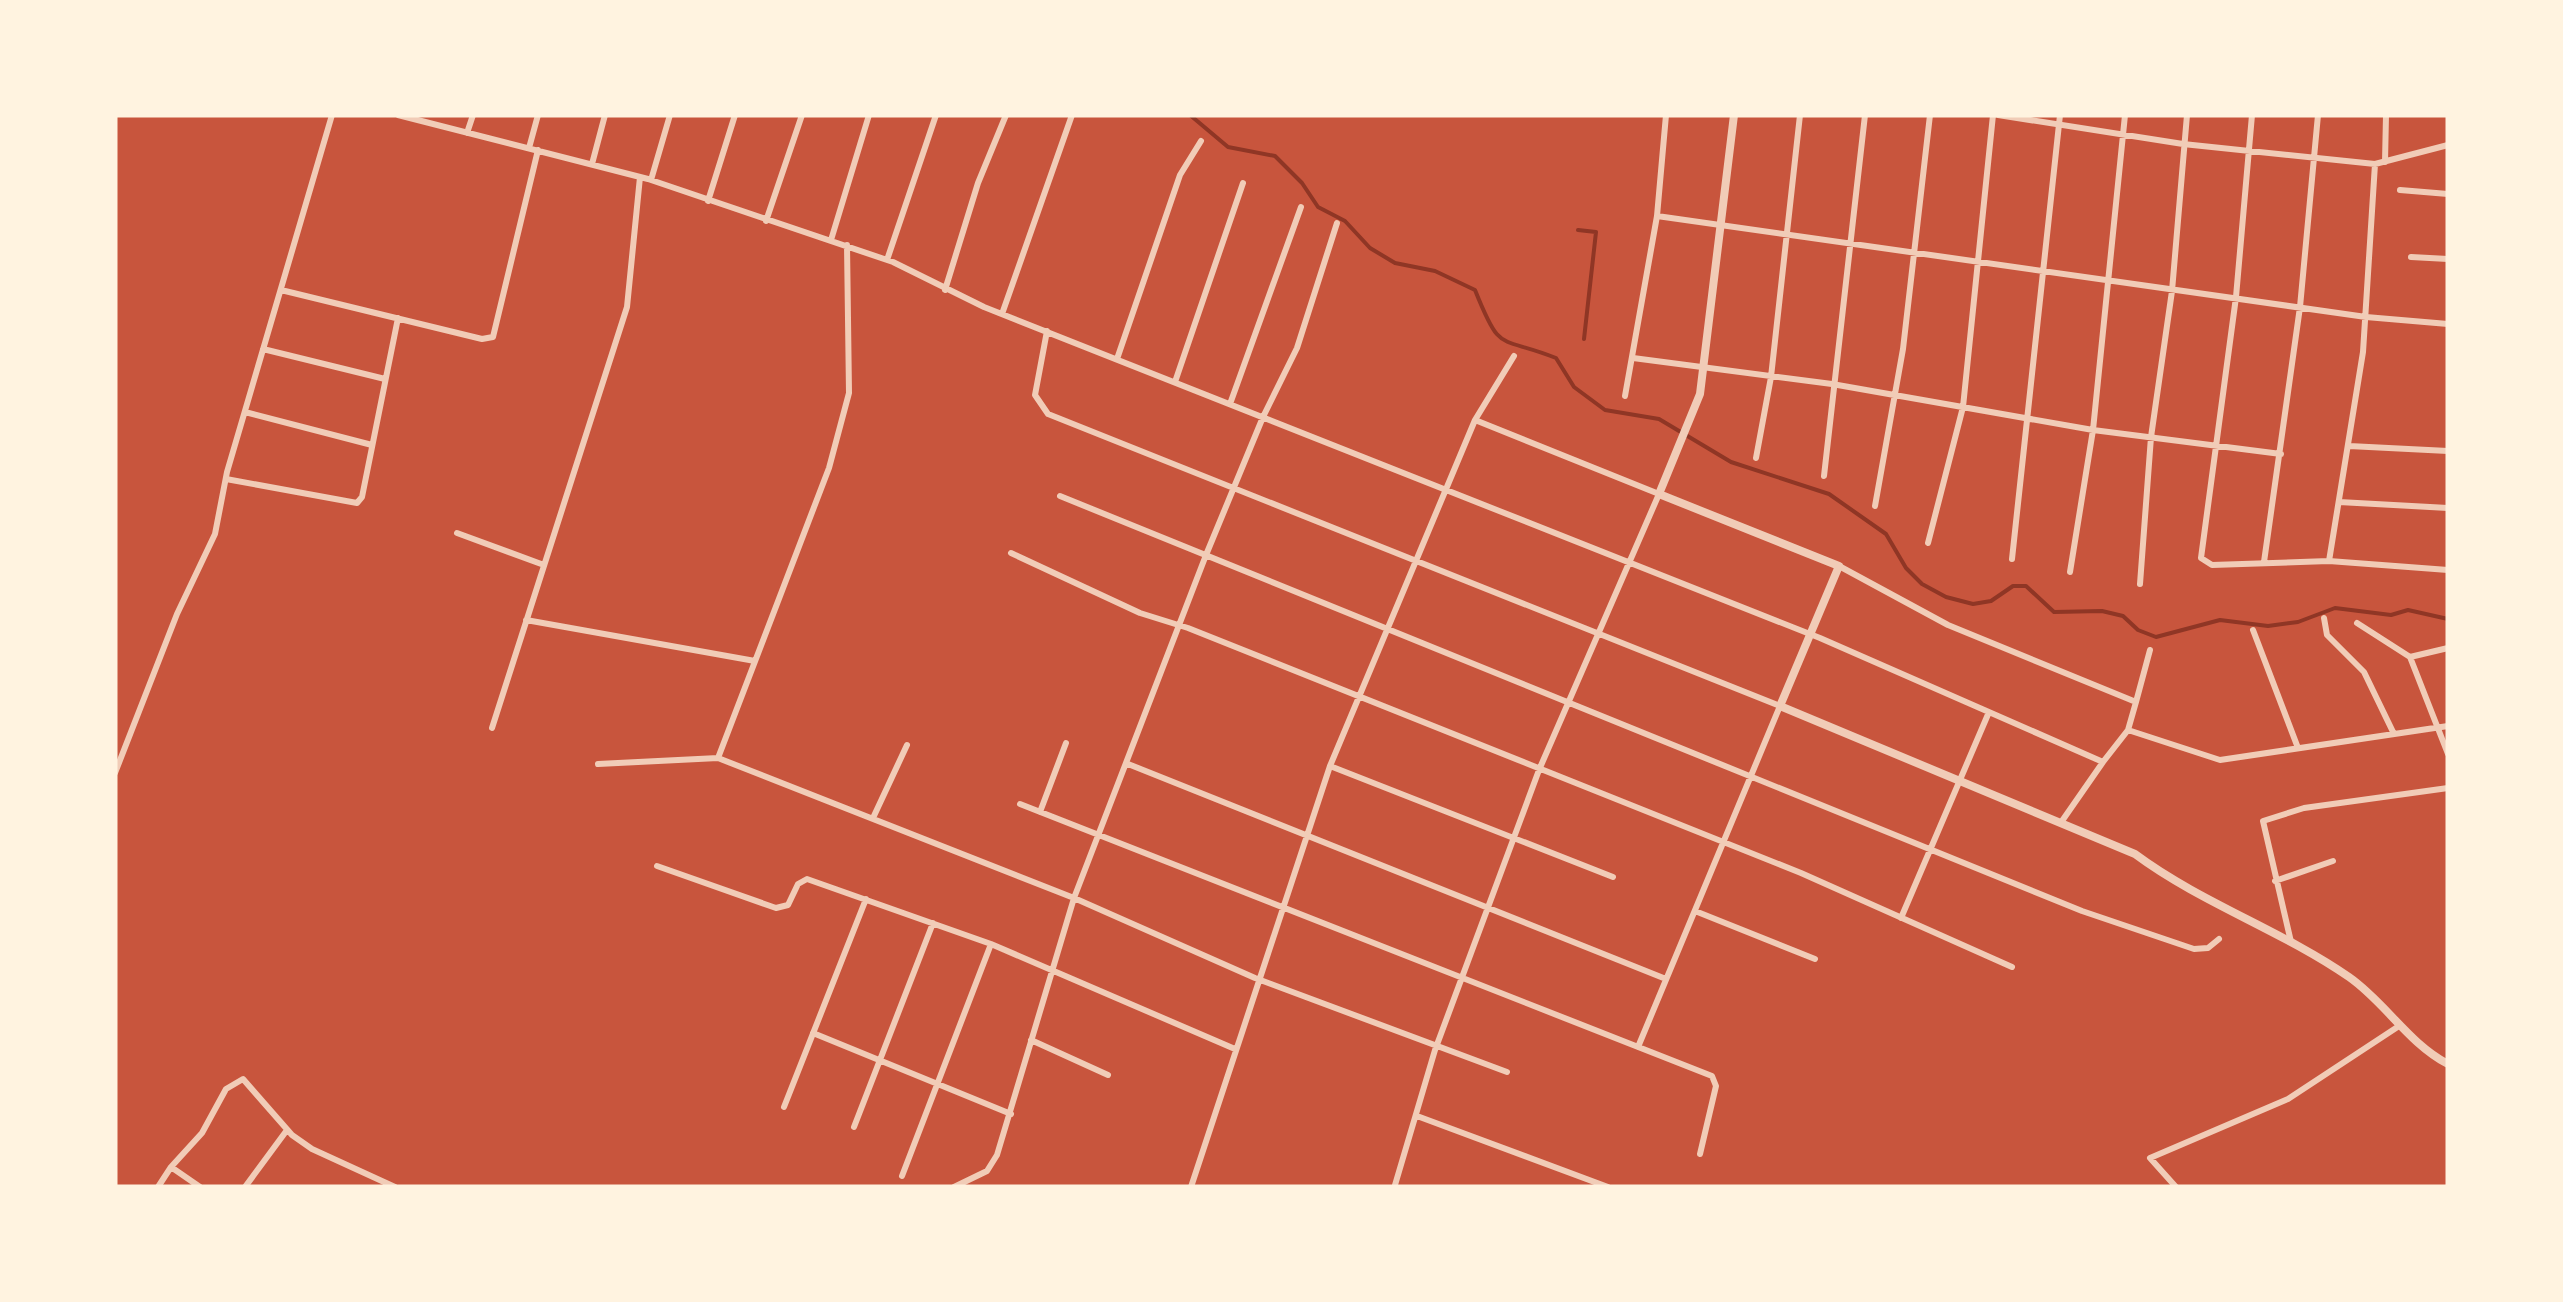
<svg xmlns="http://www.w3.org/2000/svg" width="2563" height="1302" font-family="'Nunito Sans',sans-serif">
<rect width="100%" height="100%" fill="#c8553d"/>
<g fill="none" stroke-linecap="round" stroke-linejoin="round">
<path stroke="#8f3625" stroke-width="4" d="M1190 115 1228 147 1275 156 1302 183 1318 207 1345 221 1370 248 1395 263 1435 271 1475 290C1501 355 1498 335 1556 358L1574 387 1605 410 1659 419 1731 462 1829 494 1886 534 1906 568 1922 584 1946 597 1973 604 1991 601 2013 586H2026L2054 612 2102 611 2123 616 2138 630 2156 637 2220 620 2268 626 2298 622 2335 608 2391 615 2408 610 2448 619
M1578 230 1596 232 1584 339"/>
<path stroke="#f1ccb7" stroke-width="6" d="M398 115 648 179 893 262 984 307 1820 638 2103 762 2128 730 2220 760 2448 726
M1998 115 2183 144 2375 164 2448 145
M2252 115 2236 297 2201 558 2212 565 2329 561 2448 570
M467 133 473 115
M529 148 538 115
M2385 162 2386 115
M592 164 605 115
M651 180 670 115
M2400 190 2448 194
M708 201 735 115
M1657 216 2366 317 2448 324
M766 221 802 115
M831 240 869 115
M847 245 849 393 829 468 718 758 1074 898 1255 978 1507 1072
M2411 257 2448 259
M887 260 936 115
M281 290 482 339 493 337 538 150
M945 290 978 183 1006 115
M1002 314 1072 115
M1047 331 1035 395 1048 414 1780 706 1638 1047
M263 349 385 379
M1633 358 1832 384 2093 430 2281 454
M1117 359 1180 175 1201 141
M1175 382 1243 183
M1625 396 1657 216 1666 115
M1230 404 1301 207
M245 412 372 445
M2349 446 2448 451
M1756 458 1771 377 1800 115
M1824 476 1865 115
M226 479 357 503 362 497 398 318
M1060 496 2082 911 2194 949 2208 948 2219 939
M2339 502 2448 508
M1875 506 1903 349 1930 115
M457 533 544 565
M1928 543 1963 407 1993 115
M1011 553 1140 613 1188 628 1801 873 2012 967
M2012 559 2060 115
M2329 561 2363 352 2375 164
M2264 562 2300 307 2318 115
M1839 566 1948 625 2136 702 2150 650
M2070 572 2093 430 2125 115
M2140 584 2151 437 2172 291 2187 115
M2324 618 2327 635 2364 672 2394 734
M526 620 755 661
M2357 623 2410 657 2448 648
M2253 630 2298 748
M2410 657 2448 754
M492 728 627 307 640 177
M2128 730 2136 702
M598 764 718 758
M1128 764 1666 979
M1330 766 1613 877
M115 773 177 614 215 534 227 472 332 115
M1020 804 1712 1076 1716 1086 1700 1154
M1040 812 1066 743
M873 818 907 745
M2062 821 2103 762
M657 866 776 908 788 905 798 884 807 879 991 944 1235 1049
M2275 881 2333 861
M1695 911 1815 959
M1901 918 1989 712
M2291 942 2263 821 2304 808 2448 788
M813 1033 1011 1114
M1031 1040 1108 1075
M784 1107 866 899
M1417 1116 1608 1187
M854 1127 933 923
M171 1167 202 1133 226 1089 243 1079 292 1135 312 1149 395 1187
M902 1176 991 944
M1395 1185 1435 1050 1539 770 1659 494 1475 420
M158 1187 171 1167 200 1187
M245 1187 287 1130
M954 1187 987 1171 997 1155 1074 898 1206 555 1263 417 1297 348 1337 223
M1191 1187 1330 766 1475 420 1514 356
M2176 1187 2150 1158 2288 1099 2399 1026"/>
<path stroke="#f1ccb7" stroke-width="8" d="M1734 115 1700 394 1659 494 1839 566 1780 706 2135 854C2201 903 2281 930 2349 977 2385 1002 2408 1043 2448 1064"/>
</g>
<rect width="2563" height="1302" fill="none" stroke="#fff3e0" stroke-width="235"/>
</svg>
